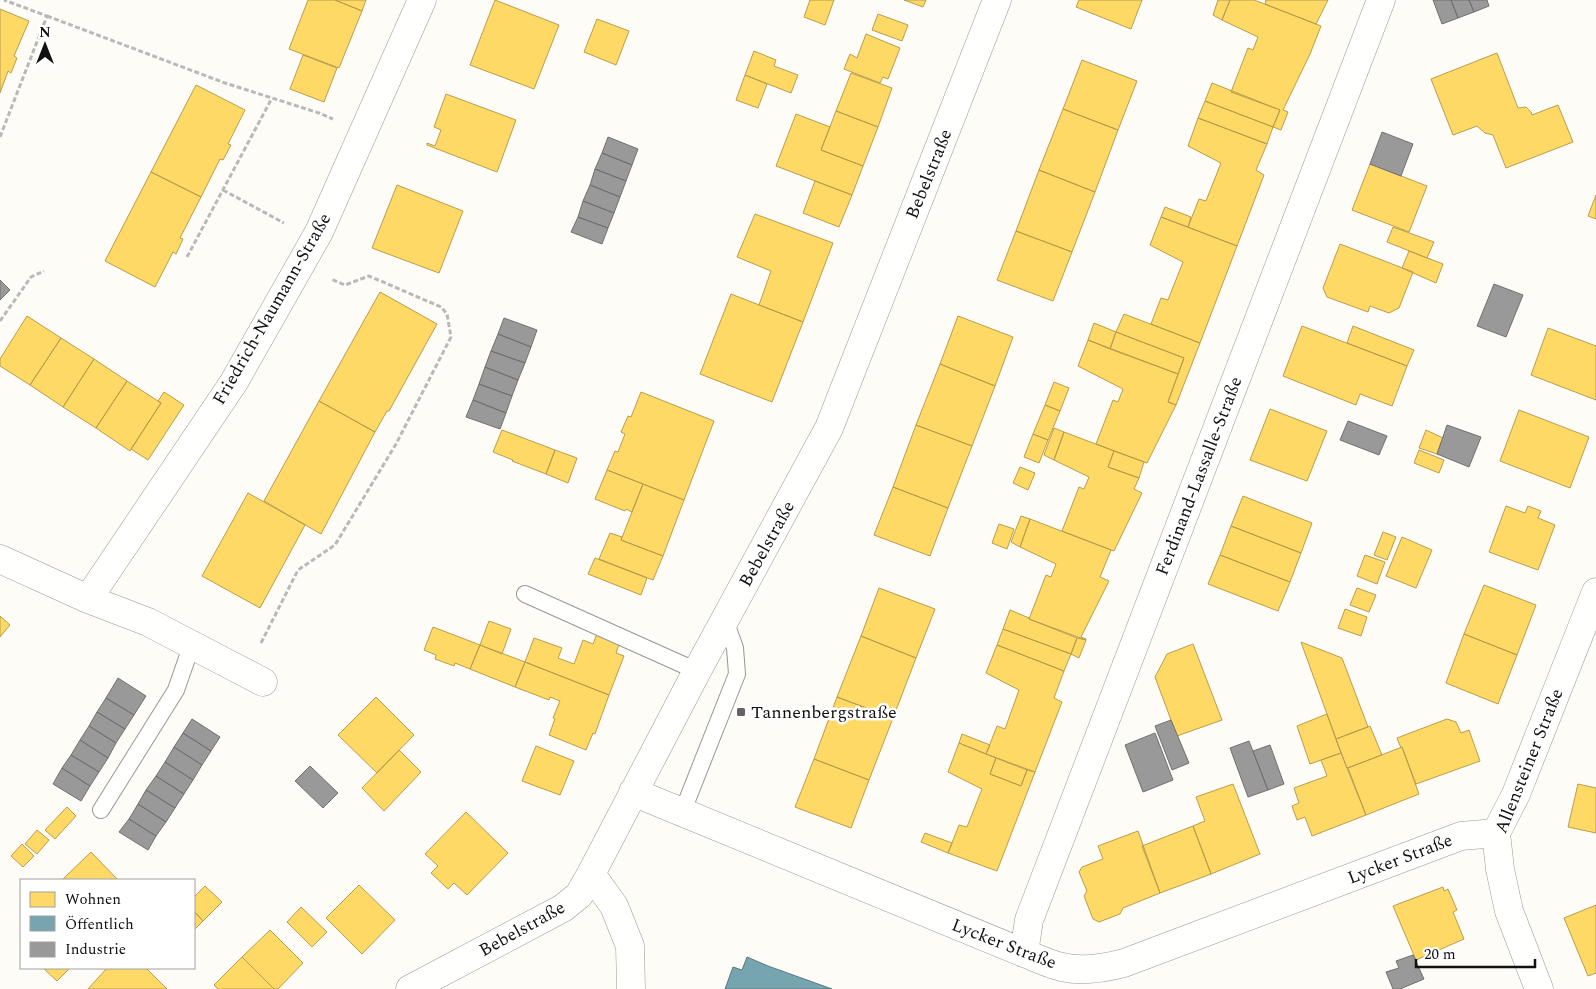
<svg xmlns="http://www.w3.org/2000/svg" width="1596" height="989" font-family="Spectral,serif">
<rect width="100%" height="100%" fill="#fdfcf7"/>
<path fill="#ffd966" stroke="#b89d4c" d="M308 0H335L362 11 339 68 289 49Z
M335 0H366L362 11Z
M495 0 559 25 534 89 470 65Z
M810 0H834L825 25 804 17Z
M904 0H926L923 7Z
M1079 0H1142L1131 29 1076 7Z
M1218 0H1230L1222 20 1213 15Z
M1230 0H1254L1321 26 1310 54 1283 110 1288 112 1281 130 1273 127 1280 110 1231 92 1248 48 1253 50 1258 37 1222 20Z
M1266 0H1328L1316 24 1265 4Z
M0 9 29 21 14 56 17 58 11 73 8 71 0 93Z
M878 14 908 25 902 41 872 30Z
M597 19 629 31 616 65 584 52Z
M866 34 900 48 888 79 883 77 880 83 844 69 850 54 857 58Z
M754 51 776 60 774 66 798 75 791 93 745 75Z
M1497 53 1518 108 1526 107 1531 112 1532 115 1558 105 1573 142 1506 168 1493 135 1485 133 1477 126 1453 135 1431 79Z
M303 55 337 68 324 102 290 89Z
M1082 60 1137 81 1118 130 1063 109Z
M851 73 892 88 878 127 836 111Z
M745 75 767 84 758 108 736 100Z
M1212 83 1280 110 1273 127 1205 101Z
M196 85 245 110 228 144 231 145 223 160 220 159 201 197 151 172Z
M446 94 516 120 497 172 427 145V143L435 146 441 130 434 127Z
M1205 101 1273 127 1267 144 1198 118Z
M1063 109 1118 130 1095 192 1039 170Z
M836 111 878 127 863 166 821 150Z
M796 114 830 127 821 150 863 166 852 195 776 166Z
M1198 118 1267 144 1256 170 1264 175 1237 246 1188 227 1199 199 1206 201 1221 163 1188 146Z
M1370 164 1427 186 1409 232 1352 210Z
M1039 170 1095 192 1072 252 1016 231Z
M151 172 201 197 180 238 183 239 176 254 173 252 155 287 105 261Z
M815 181 852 195 839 227 803 213Z
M397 185 463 211 439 273 372 248Z
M1596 195V219L1588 216Z
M1165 207 1191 217 1188 227 1161 217Z
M755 214 833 243 803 322 759 305 771 271 737 257Z
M1161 217 1237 246 1200 343 1151 324 1161 298 1168 300 1183 262 1150 245Z
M1393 227 1434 242 1427 258 1387 242Z
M1016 231 1072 252 1053 301 997 280Z
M1340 244 1413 272 1399 308 1389 313 1370 306 1368 312 1327 297 1323 288Z
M1409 251 1443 264 1436 283 1402 268Z
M380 292 437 324 389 411H387L375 432 319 401Z
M731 294 803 322 772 402 700 374Z
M1124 314 1200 343 1176 405 1168 402 1184 358 1116 332Z
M27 316 61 338 30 385 0 366V359Z
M958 316 1013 337 995 386 940 364Z
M1094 323 1116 332 1110 349 1088 340Z
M1302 326 1407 366 1392 406 1360 394 1356 405 1283 376Z
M1353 326 1414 350 1407 366 1347 343Z
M1548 328 1596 346V400L1531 375Z
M1116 332 1184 358 1178 374 1110 349Z
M61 338 94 359 63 407 30 385Z
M1088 340 1178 374 1168 402 1176 405 1147 463 1096 444 1113 400 1118 402 1123 389 1078 366Z
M94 359 127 381 96 428 63 407Z
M940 364 995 386 972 446 916 425Z
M127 381 161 403 130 451 96 428Z
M1054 382 1069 388 1060 411 1045 405Z
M164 392 184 405 148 460 131 449 161 403 158 401Z
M641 392 714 421 684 500 607 470 615 451 618 452 625 434 621 432 628 416 631 417Z
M319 401 375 432 321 534 264 501Z
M1045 405 1060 411 1048 440 1033 434Z
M1270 409 1327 431 1307 481 1250 460Z
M1519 410 1589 437 1570 488 1500 461Z
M916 425 972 446 948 508 893 487Z
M1054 428 1064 432 1054 460 1044 455Z
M502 430 555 450 546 474 512 461 513 460 493 452Z
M1426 430 1443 438 1437 454 1419 448Z
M1064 432 1114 451 1108 467 1139 478 1134 489 1142 493 1114 551 1062 531 1079 487 1084 489 1089 477 1054 460Z
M1033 434 1048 440 1039 463 1024 457Z
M555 450 577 458 568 483 546 474Z
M1419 450 1444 460 1439 473 1414 463Z
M1114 451 1144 462 1139 478 1108 467Z
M1020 467 1035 473 1028 490 1013 483Z
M607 470 643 484 632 512 626 509 625 511 595 499Z
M643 484 684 500 663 556 621 540Z
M893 487 948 508 930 556 874 535Z
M248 493 305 525 260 608 202 576Z
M1243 496 1312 523 1301 553 1231 526Z
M1506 506 1525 513 1528 506 1541 511 1538 518 1555 525 1538 570 1489 552Z
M1021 516 1030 519 1020 547 1011 542Z
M1030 519 1111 550 1100 577 1109 581 1081 637 1086 639V640L1029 619 1046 575 1051 577 1056 564 1020 547Z
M999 524 1014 529 1007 549 992 543Z
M1231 526 1301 553 1290 582 1220 555Z
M1383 532 1396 537 1387 560 1374 555Z
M610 533 622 537 621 540 663 556 653 580 599 559Z
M1402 537 1432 550 1416 588 1386 576Z
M1220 555 1290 582 1278 611 1208 584Z
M1365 555 1385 562 1377 584 1357 576Z
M595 558 647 578 641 595 588 574Z
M1484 585 1536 605 1517 655 1464 634Z
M879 588 935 609 916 658 861 636Z
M1357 588 1376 595 1369 612 1350 605Z
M1345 609 1367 617 1361 636 1338 628Z
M1010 610 1029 618V619L1077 638 1071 654 1003 629Z
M0 616 10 625 0 637Z
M489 621 511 629 502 654 480 645Z
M433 627 480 645 470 669 455 663 454 666 435 659 436 655 424 650Z
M1003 629 1071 654 1064 671 997 645Z
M597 634 620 642 616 653 624 656 609 695 525 662 534 638 562 648 558 658 574 664 583 640 593 644Z
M1464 634 1517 655 1498 704 1446 683Z
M861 636 916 658 893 718 837 697Z
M1077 638 1086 640 1079 658 1071 654Z
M1301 642 1342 658 1368 727 1336 739Z
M1193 644 1222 720 1177 736 1155 677 1167 654Z
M480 645 525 662 515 687 470 669Z
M997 645 1064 671 1054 698 1062 702 1035 772 986 754 997 726 1005 729 1019 690 986 673Z
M525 662 609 695 595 734 593 733 586 750 549 735 555 719 553 718 560 701 550 697 549 700 515 687Z
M376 697 414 735 377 773 338 735Z
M837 697 893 718 869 780 814 759Z
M1327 714 1341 753 1310 764 1297 726Z
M1447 719 1456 722 1461 733 1469 730 1480 761 1416 784 1402 747 1401 748 1397 738Z
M1370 726 1382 755 1347 768 1336 739Z
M962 734 990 745 986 754 959 743Z
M959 743 996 758 990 774 1021 786 1027 770 1035 772 997 871 948 853 959 825 967 827 982 789 948 772Z
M536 746 574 761 560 795 522 781Z
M1402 747 1419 794 1366 815 1348 768Z
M399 750 421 772 384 811 362 788Z
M1341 753 1366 815 1312 836 1305 817 1297 820 1292 806 1299 803 1294 788 1327 776 1321 760Z
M996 758 1027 770 1021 786 990 774Z
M814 759 869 780 851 828 795 807Z
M1233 784 1260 854 1211 874 1193 826 1205 821 1196 797Z
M1578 784 1596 788V833L1568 827Z
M67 807 76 816 55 839 45 830Z
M466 812 508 853 467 895 454 883 448 889 431 873 438 866 425 854Z
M1193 826 1211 874 1160 893 1142 846Z
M37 830 49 840 37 854 25 844Z
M1138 831 1160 893 1123 908 1120 914 1099 922 1093 919 1084 896 1087 891 1079 872 1082 867 1103 859 1098 846Z
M925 833 952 843 948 853 921 842Z
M22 844 34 856 23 867 11 856Z
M91 852 118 880H62Z
M359 885 395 920 362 954 326 918Z
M205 886 222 902 203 921 194 911V897Z
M1443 887 1444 891 1448 889 1457 910 1453 912 1464 939 1416 960 1393 906Z
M1596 905V973L1588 976 1564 918Z
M301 907 327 932 312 947 287 922Z
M194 911 203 921 194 930Z
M270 930 303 963 278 989H274L242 957Z
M242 957 274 989H218L214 985Z
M43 968H67L69 969 57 981Z
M107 968H146L167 989H88Z"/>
<path fill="#76a5af" stroke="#587980" d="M747 957 768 966 832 989H725L733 967 742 970Z"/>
<path fill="#999" stroke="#707070" d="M1433 0H1451L1458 18 1442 24Z
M1451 0H1469L1474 12 1458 18Z
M1469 0H1487L1489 6 1474 12Z
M1382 132 1413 144 1401 176 1370 164Z
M608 137 638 149 632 165 602 153Z
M602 153 632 165 626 181 595 169Z
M595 169 626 181 620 197 590 185Z
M590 185 620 197 614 213 583 201Z
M583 201 614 213 608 228 578 217Z
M578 217 608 228 602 244 571 232Z
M0 280 10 290 0 300Z
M1494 284 1523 295 1506 337 1477 326Z
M504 318 537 330 531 347 498 334Z
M498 334 531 347 525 363 491 351Z
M491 351 525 363 518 380 485 367Z
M485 367 518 380 512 396 479 384Z
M479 384 512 396 506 413 473 400Z
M473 400 506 413 500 429 466 417Z
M1348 421 1387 436 1379 455 1340 440Z
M1447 425 1481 437 1469 467 1437 454Z
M118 678 146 696 134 715 106 698Z
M106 698 134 715 125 729 97 712Z
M97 712 125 729 116 743 89 726Z
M192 719 220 737 211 751 183 733Z
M1171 720 1189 763 1172 770 1155 726Z
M89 726 116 743 108 758 80 740Z
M183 733 211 751 202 765 174 747Z
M1155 733 1173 780 1143 792 1125 745Z
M80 740 108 758 99 772 71 755Z
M1249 741 1268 790 1248 797 1230 748Z
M1270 745 1284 784 1268 790 1253 751Z
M174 747 202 765 193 780 165 762Z
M71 755 99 772 90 786 62 768Z
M165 762 193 780 184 794 156 776Z
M310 766 338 793 323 808 295 781Z
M62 768 90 786 81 801 53 784Z
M156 776 184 794 175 808 146 790Z
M146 790 175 808 166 822 138 804Z
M138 804 166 822 156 836 129 819Z
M129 819 156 836 148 850 119 832Z
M1413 955 1424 979 1400 989H1393L1386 972 1399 968 1396 961Z"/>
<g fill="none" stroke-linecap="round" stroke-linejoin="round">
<defs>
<path id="service" d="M525 594 697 671
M101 810 176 690 192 644
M682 813 737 674 735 648 725 620"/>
<path id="minor" d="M0 559 88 599 148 622 263 682
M88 599 234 382 319 232 422 0
M633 792 1024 953C1037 958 1049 964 1062 967 1082 972 1105 968 1124 963L1461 836 1496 833
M591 874 614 906 630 946 631 989
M1024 953 1029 920 1381 0
M410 989 563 908 579 895 591 874 697 671 829 428 997 0
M1539 989 1509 911 1500 869 1496 833 1516 794 1596 592"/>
</defs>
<use href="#service" stroke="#979795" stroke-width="18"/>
<use href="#minor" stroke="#979795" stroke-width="29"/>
<path stroke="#b9b9b8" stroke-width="3" stroke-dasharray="5 2.5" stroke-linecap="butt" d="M47 16 225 83 319 113 333 119
M0 137 47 16 4 0
M223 190 284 223
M187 257 272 98
M0 321 31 277 44 271
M261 643 298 570 335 545 396 444 451 337 447 314 441 307 369 276 345 285 331 279"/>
<use href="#service" stroke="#fffffe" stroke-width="16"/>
<use href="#minor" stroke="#fffffe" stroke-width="28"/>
</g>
<rect fill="#646362" stroke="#fff" stroke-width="2" x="736" y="707" width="10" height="10" rx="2.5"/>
<g text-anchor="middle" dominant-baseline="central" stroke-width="5" stroke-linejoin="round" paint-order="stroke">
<g font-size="18" fill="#111" stroke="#fff">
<text transform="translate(929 174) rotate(-68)">Bebelstraße</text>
<text transform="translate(272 309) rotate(-60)">Friedrich-Naumann-Straße</text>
<text transform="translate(1199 476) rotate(-69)">Ferdinand-Lassalle-Straße</text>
<text transform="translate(767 544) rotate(-61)">Bebelstraße</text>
<text transform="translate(1529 761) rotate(-68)">Allensteiner Straße</text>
<text transform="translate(1400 859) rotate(-21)">Lycker Straße</text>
<text transform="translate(522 929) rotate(-29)">Bebelstraße</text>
<text transform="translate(1004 944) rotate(21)">Lycker Straße</text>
</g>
<g font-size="18" fill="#111" stroke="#fff" text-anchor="start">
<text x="751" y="712">Tannenbergstraße</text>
</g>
</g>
<rect x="20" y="879" width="175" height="90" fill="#ffffff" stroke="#a0a0a0"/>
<rect x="30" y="892" width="25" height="15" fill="#ffd966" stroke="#a0a0a0"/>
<text x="65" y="904" font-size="15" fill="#111111">Wohnen</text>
<rect x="30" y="916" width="25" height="15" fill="#76a5af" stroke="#a0a0a0"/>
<text x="65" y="929" font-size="15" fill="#111111">Öffentlich</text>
<rect x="30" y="942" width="25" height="15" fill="#999999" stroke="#a0a0a0"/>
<text x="65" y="954" font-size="15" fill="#111111">Industrie</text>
<g transform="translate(45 45)" stroke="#ffffff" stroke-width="4" paint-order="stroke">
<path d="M0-4L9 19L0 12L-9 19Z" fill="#111111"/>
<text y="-8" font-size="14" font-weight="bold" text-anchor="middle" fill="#111111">N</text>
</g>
<path d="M1416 959v8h119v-8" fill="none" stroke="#111111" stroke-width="2.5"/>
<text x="1424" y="959" font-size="15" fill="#111111" stroke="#ffffff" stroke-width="4" paint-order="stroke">20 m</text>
</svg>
